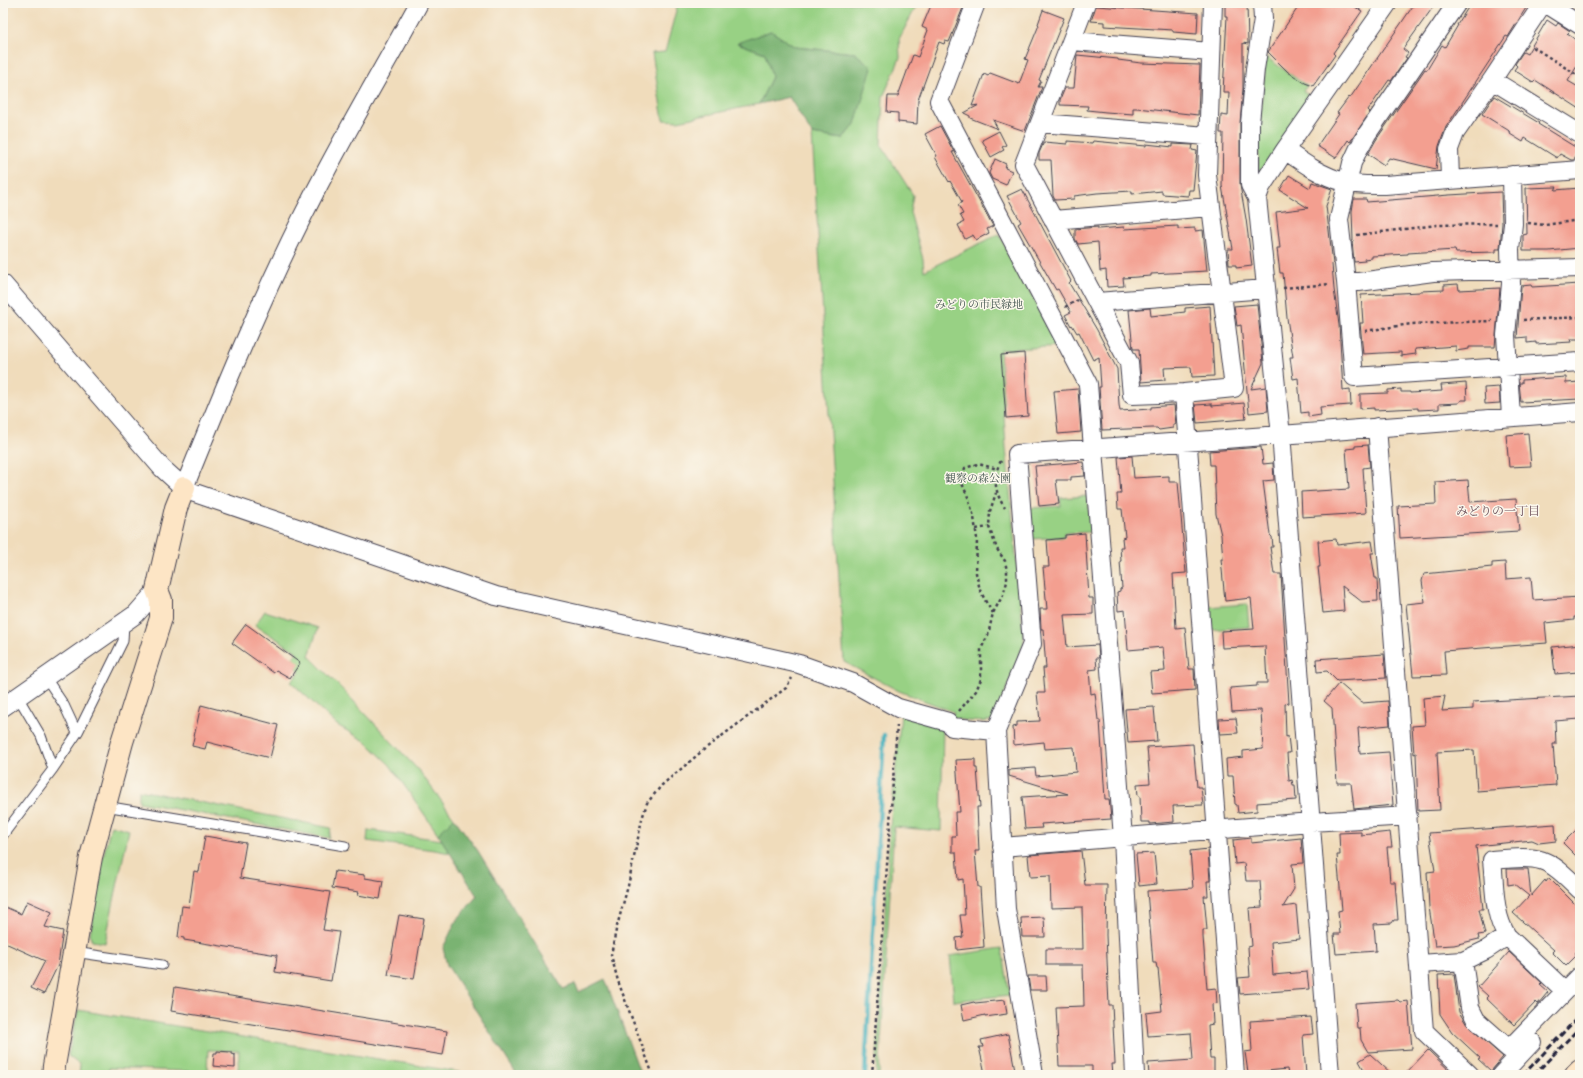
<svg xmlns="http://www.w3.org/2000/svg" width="1583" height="1078" font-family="Alegreya,'Noto Serif JP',serif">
<rect width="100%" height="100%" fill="#fbf7ec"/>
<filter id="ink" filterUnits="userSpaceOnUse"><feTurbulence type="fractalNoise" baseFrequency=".025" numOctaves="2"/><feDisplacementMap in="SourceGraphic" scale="8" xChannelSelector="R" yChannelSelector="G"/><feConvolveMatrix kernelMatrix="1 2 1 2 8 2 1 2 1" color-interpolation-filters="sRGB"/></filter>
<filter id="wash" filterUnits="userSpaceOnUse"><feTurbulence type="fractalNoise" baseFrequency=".012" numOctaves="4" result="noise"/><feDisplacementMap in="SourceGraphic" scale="16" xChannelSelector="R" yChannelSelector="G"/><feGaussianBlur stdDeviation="0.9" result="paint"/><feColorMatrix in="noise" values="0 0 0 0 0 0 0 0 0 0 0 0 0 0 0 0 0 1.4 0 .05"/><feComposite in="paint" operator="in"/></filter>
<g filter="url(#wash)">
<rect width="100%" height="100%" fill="#f0dcbb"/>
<path fill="#98d184" stroke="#5d7a60" d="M678 3H918L899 39 900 58 883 97 881 145 913 195 910 212 923 259 924 271 999 234 1060 346 1000 350 1006 448 1024 643 995 719C986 724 961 721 951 717L954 712 899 691 844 662 812 134 842 139 855 124V53L795 47 771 31 738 43 765 53 772 77 759 104 678 121 663 120 652 53 665 52Z
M1266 57 1307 86 1303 91 1312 98 1258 175 1259 130Z
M1088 496 1091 532 1064 533V537L1031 539 1029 508 1061 506 1060 498Z
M1247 604 1249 627 1209 630 1207 607Z
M265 611 318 628 309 656 345 692 420 772 454 818 438 834 390 765 365 741 337 725 291 682 300 672 290 662 297 652 255 625Z
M901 714 943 726 941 831 894 827 879 1075H876L890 827Z
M139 790 331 828 329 838 139 802Z
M111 825 129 830 105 943 92 941 90 935 100 869Z
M368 830 442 840 450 853 434 850 367 841Z
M1002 948 1010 995 954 1001 950 956Z
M78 1010 477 1075H274L238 1073 239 1051 208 1050 207 1072 109 1068V1075H79L80 1065 68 1056Z"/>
<path fill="#7ab372" stroke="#4e6a56" d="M771 31 795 47 855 53 872 67 855 124 842 139 812 134 789 97 759 104 772 77 765 53 737 43Z
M454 818 478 851 563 989 575 984 579 992 605 979 641 1075H517L447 965 443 948 456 921 477 896 438 834Z"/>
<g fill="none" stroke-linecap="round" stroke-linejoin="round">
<path stroke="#3dadba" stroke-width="4.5" d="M865 1075 884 735"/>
</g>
<g id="blocks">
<path fill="#f39f90" d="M932 3H965L949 42 945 41 944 44 939 42 918 100 917 124 898 122V113L887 112 888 96H898L913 55 918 57 928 30 922 27Z
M1225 3H1247L1248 44 1243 43V89L1240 123V185L1246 219 1252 266 1236 268V265H1229L1228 249H1233L1222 186 1223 133H1220L1221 115 1228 116 1229 92H1223L1227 16H1225Z
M1301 3H1358L1355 7 1362 11 1333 53 1335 55 1313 86 1305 83 1288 72 1268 52Z
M1415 3H1436L1403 49 1408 53 1405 57 1407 58 1391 81 1389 80 1368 110 1370 112 1350 142 1348 140 1336 158 1317 146 1339 114 1337 113 1349 97 1350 98Z
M1471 3H1529L1508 37 1506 36 1446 127 1439 146 1436 169 1389 158 1384 165 1368 154 1376 140 1425 69 1427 70 1442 45 1445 47 1458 25H1457Z
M1096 6 1198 13 1197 34 1173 32V30L1104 26V22L1091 21Z
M1043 10 1064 18 1039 80 1041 81 1038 87H1042L1025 131 993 120 998 129 970 118V116L964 113 979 105 972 106 984 74 988 76 990 73 1019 84 1028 60 1025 59 1039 25 1038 24Z
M1547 20 1556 26 1558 23 1570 31 1567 34 1580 42V61L1568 81 1580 88V109L1535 80 1533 82 1514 70 1517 66 1515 64 1523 52 1527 54Z
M1077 55 1118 59V60L1141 63 1200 65 1198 115 1137 108H1133V114L1106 112 1087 110 1088 106 1060 105V100L1065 88H1074Z
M1494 96 1539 123 1538 124 1580 150 1574 160H1571L1560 154 1557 158 1525 138 1523 142 1510 134 1511 132 1482 114Z
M940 126 954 152H952L993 226 987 229 989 233 976 240 973 235 965 239 958 225 964 222 960 215 963 214 958 205 962 202 950 181 949 182 935 157 937 156 925 134Z
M999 131 1006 145 1002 147 1004 150 991 157 982 140Z
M1067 141 1092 143 1093 141 1146 146V144L1173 147V144L1193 145 1192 150 1197 151 1193 190H1189L1188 196 1162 194V191L1132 194V191L1097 193 1074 196V199L1055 200 1053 196 1051 160H1039V153L1044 142 1067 144Z
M995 159 1006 164 1005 168 1012 171 1006 185 992 179 989 173Z
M1289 175 1310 188 1312 182 1332 189 1326 206 1333 264H1332L1334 289 1339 325 1343 390 1350 389 1351 405 1320 407 1321 415 1308 417V412L1301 413 1298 378 1293 379 1290 357H1293L1287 318 1283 273H1280L1278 257 1277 248H1280L1276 212 1308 208 1280 190Z
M1557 187 1555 190 1580 188V248L1549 251H1523V235L1527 234 1526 188Z
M1022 189 1071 281 1069 283 1097 330 1117 369 1119 405 1120 411 1151 409V407L1174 405 1176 424H1173V428L1159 430 1157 428H1153L1102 430 1099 387H1101L1099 357 1093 360 1079 332 1077 333 1072 325 1071 326 1065 315 1071 312 1058 289 1056 290 1018 224 1021 222 1007 196Z
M1501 192 1502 223 1500 249H1496V252L1456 253 1455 250 1408 253V254L1372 256V258L1364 259 1365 261 1354 262 1352 241H1353L1352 211 1354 199H1366L1367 202 1449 195Z
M1178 226V229L1195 228V231L1203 230 1207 271 1151 274V276L1123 278 1124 286 1107 287 1106 270 1100 271 1098 242 1078 244 1075 239V229L1098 227V229L1124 227V229Z
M1458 284 1459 290 1500 288 1495 347H1469V349L1456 351V346L1415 349 1416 354 1401 356V352L1363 354 1360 323H1363L1361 295 1420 292V291L1444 290V285Z
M1580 284V339H1571L1572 342 1536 344V342L1527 343V337L1517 338 1521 286 1531 285 1532 287Z
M1257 304 1263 363 1251 389 1266 387 1268 411 1249 413 1241 325 1237 326 1234 306Z
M1210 306 1214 376 1192 377 1191 367 1164 368 1165 380 1141 382 1139 349H1133L1129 310 1150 308 1151 316 1185 312V308Z
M1024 353 1028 416 1006 418 1001 355Z
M1566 377V383L1580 382V399L1521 402 1519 383H1522V380Z
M1466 383 1467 400H1461L1459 403 1439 404V409L1418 410V408L1374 410V408L1360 409V394L1388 393V390L1401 389V392H1410V393L1442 391 1441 385Z
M1499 387 1500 403 1485 404 1484 388Z
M1078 389 1081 432 1058 434 1054 391Z
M1244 403 1246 419 1197 423 1195 405 1212 404V406Z
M1528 433 1531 466 1509 467 1506 435Z
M1368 445 1370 467 1363 468 1366 513 1302 517 1301 492 1349 489 1346 449 1355 448V446Z
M1261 447 1263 464 1273 463 1274 480 1263 481 1270 535 1272 537 1273 547H1270L1274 574H1281L1289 703 1285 704 1286 737 1288 736 1290 753H1287L1289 781 1292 780 1293 785H1295L1296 800 1257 803V811L1238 813 1237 805 1235 804 1233 776H1227L1226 759 1243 757V751L1263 749 1261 710 1232 712 1230 688 1257 686V683H1267L1265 646 1222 648 1221 631 1254 629 1251 598 1225 601 1221 559H1223L1221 535 1216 514 1214 465H1210L1209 451Z
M1132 456 1134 478 1169 476V482H1178L1186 573 1173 574 1176 628 1185 627 1189 669H1194L1195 690 1152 693 1150 672 1165 671 1163 647 1128 650 1125 610 1118 611 1117 592 1120 591V589L1122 588 1120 561H1121L1120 547H1123L1122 538 1125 537 1122 509H1118L1117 494H1121L1118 457Z
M1083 462 1085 476 1071 477V480H1056L1059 504 1039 506 1035 466Z
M1468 480 1470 502 1516 499 1519 531 1400 538 1398 506 1436 504 1435 482Z
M1085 533 1089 598H1093V614L1064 615 1067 647 1098 645 1099 658H1096L1097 669 1089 670 1091 694 1095 693 1098 720H1100L1105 799H1109L1111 819 1041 824 1042 828 1025 829 1022 797 1068 794 1009 776V770L1035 768 1036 776 1076 772 1074 747 1045 749 1044 742 1014 745 1013 727 1017 726V722L1040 721 1037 693H1045L1043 668H1046L1043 629H1041L1040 609H1047L1043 567H1049L1047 540 1065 538V535Z
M1336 539 1337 545 1372 541 1374 553H1371L1375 578H1377L1378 601 1362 602 1342 586 1344 611 1323 613 1318 567H1320L1318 541Z
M1505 562 1506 579 1531 577 1533 600 1580 597V617H1574V620L1545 623 1547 643 1444 651 1446 675 1413 676 1406 604 1425 602 1422 581 1424 574 1492 567V563Z
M246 624 300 663 290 678 276 670 274 673 232 643Z
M1580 644V670H1578V672L1555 674 1552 647Z
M1384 654 1386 678 1337 681 1327 671 1317 672 1316 659Z
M1339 683 1362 703 1388 701 1390 725 1358 728 1360 754 1389 752 1393 805 1354 809 1351 783H1337L1332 708 1324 701Z
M1445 696 1442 711 1473 709V702L1580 696V719L1555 721 1556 744H1553L1556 785 1477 791 1474 750 1437 752 1440 810 1418 811 1416 753 1414 754 1412 726 1425 725 1423 698Z
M201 705 278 725 270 758 207 742 205 749 192 746Z
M1154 707 1157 741 1128 743 1125 709Z
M1236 718 1238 733 1220 734 1219 719Z
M1193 744 1197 787H1201L1203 805 1173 806 1174 822 1150 824V822H1141L1140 796H1138L1137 784 1150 783 1147 747Z
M975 759V768H977L980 807H977L979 851H975L978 887H980L984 947 957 950 956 938 963 937 960 915H965L963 879 958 880 956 852H952V836H956L955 812H960L956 760Z
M1555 824 1556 841 1539 843 1532 840 1476 846 1483 909H1479L1485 934 1478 935 1479 939 1454 945 1435 946 1429 907 1427 872 1435 871 1429 833Z
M1580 826V860L1563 843Z
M1361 832V835L1390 832 1392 847H1387L1390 882H1395L1398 920H1394L1392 923 1374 924 1376 951 1336 954 1334 934H1340L1338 911 1342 910 1337 855H1340L1339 833Z
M205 836 246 843 240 878 330 892 323 930 339 932 331 981 275 972 277 955 184 940V938L178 937 182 906 189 907 194 871 199 872Z
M1251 838V843L1301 838 1303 863 1292 864 1294 889 1283 907 1296 905 1299 939 1271 942 1273 975 1307 972 1309 989 1240 994 1238 978 1250 977 1248 947 1252 946 1249 908 1262 907 1260 881H1246L1244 863 1235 864 1233 840Z
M1208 849 1210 881H1207L1208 896H1204L1207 930H1203V937L1207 989 1216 988 1217 1003 1212 1004 1213 1024 1208 1025 1210 1059H1214V1075H1149L1148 1063 1193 1060 1191 1033 1148 1036 1146 1013 1162 1011 1158 968H1157L1156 963H1153L1147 891 1193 888 1190 851Z
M1081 851 1085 885H1107L1106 935 1108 984 1109 1005H1112L1115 1064H1112L1113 1075H1092V1066H1059L1056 1007 1084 1006 1083 965H1046V949H1083L1082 907 1051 908 1050 876 1030 877 1028 855Z
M1154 853 1157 884 1139 886 1136 854Z
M1507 869H1528L1531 896 1545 880 1546 882 1549 878 1580 909V948L1575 953 1577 955 1566 966 1552 952 1554 950 1513 913 1529 896 1514 884 1508 885Z
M335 871 365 875V878L383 881 380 899 358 895 359 892 332 888Z
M27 901 52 912 45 927 63 931 58 965 44 994 31 988 45 961 3 942V906L21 914Z
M399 915 424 919 414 979 388 975Z
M1044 917 1045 937H1022L1021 918Z
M1509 952 1542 983 1540 985 1548 992 1538 1004 1536 1002 1514 1025 1486 998 1488 996 1478 987Z
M1454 974 1459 1012 1467 1025 1503 1057 1491 1071 1478 1059 1480 1058 1452 1032 1440 1014 1438 975Z
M1028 976H1046L1047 990H1030Z
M175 987 447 1031 443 1055 171 1011Z
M1005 1000 1007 1014 985 1017V1015L964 1020 961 1005 974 1002 975 1003Z
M1398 1000 1400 1002 1408 1001 1412 1049 1368 1052 1361 1040 1360 1028H1357L1355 1003Z
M1311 1017 1313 1034 1303 1035 1306 1075H1288L1287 1069 1248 1073 1245 1052 1252 1051 1250 1021Z
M1008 1034 1016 1075H984V1069L979 1047H983L981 1040Z
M1428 1050 1454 1075H1404Z
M217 1051 231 1052V1054L235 1055V1068L213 1066 214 1053H217Z
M1370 1054 1393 1075H1367L1359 1061Z"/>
</g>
</g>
<g filter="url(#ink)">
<use href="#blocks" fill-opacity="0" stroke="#413e4e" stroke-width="1"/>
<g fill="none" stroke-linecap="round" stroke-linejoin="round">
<defs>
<path id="lane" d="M46 678 64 705 77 733
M18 697 41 736 53 769
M105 806 345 846
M3 835 53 769 78 732 123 641 124 623
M74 952 162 965"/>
<path id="street" d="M976 3 939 101 1088 384 1123 838 1135 1075
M1086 3 1024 164 1129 363 1132 395 1184 393 1234 388 1207 175 1213 3
M1457 3 1367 134 1358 150 1352 163 1339 219 1346 282 1354 377 1580 362
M1545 3 1580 25
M1072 41 1211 52
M1492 80 1580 134
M1040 123 1208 136
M1285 150C1303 163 1323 177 1345 182 1358 186 1372 185 1385 185L1580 170
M1450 180 1449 149 1455 133 1492 80 1543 3
M1257 198 1250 185V123L1255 69 1263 19 1262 3
M1053 220 1210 207
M1346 282H1359L1433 272 1580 268
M3 284 162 468 184 488 192 492 496 596 799 664 853 683 898 708 948 722 952 727 996 731 1032 644 1017 454 1294 434 1580 412
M1097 302 1266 289
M1184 393 1235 1075
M1511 417 1506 335 1511 284 1510 249 1513 224 1512 175
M1377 427 1424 1031 1470 1075
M184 488C227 381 271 274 325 173 355 116 388 60 419 3
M3 707 136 614 157 590
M996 731 1006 909 1034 1075
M1002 847 1311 822 1408 816
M1463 961 1470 1008 1476 1020 1509 1049 1580 976
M1420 964 1463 961 1486 950 1507 936
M1565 991 1507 936C1493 914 1495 886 1492 860 1541 856 1545 855 1580 890
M1330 1075 1282 446 1257 198 1261 187 1285 150 1388 3
M1501 1075 1532 1042"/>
<path id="secondary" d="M53 1075 54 1066 91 857 122 742 161 618V600L157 590 176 508 184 488
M1576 1075 1580 1071"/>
</defs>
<use href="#lane" stroke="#413e4e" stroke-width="11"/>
<use href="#street" stroke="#413e4e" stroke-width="20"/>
<use href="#secondary" stroke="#413e4e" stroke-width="24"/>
<path stroke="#413e4e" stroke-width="2.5" stroke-dasharray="3 3" stroke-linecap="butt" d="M1533 47 1580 77
M1528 223 1545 225 1580 220
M1357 235 1437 225 1497 224
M1283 288 1330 284
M1065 307 1078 300
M1523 320 1580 317
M1365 331 1411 324 1492 321
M1001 461C992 476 995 494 1005 508
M976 529 989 527
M993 613 987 604 980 590 976 573 977 539 974 517 968 497 961 481 965 468 978 464 998 469
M959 711 976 691 981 679V649L988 635 993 613 1003 595 1007 582V571L1005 561 997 549 989 527 990 511 996 493
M653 1075 618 981 611 955 616 930 628 886 642 819 647 803 662 785 707 747 786 688 792 678
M872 1075 897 725"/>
<use href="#lane" stroke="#fff" stroke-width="9"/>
<use href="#street" stroke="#fff" stroke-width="18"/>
<use href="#secondary" stroke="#fde5c5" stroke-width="22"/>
<path stroke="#22223b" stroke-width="3" stroke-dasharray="6 3" stroke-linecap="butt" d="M1523 1075 1580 1015
M1534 1075 1580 1027"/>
</g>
</g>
<g text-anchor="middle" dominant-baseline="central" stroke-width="3" stroke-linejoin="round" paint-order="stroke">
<g font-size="11" fill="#455751" stroke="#fbf7ec">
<text x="979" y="304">みどりの市民緑地</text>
<text x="978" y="478">観察の森公園</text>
</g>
<g font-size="12" fill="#6b4e59" stroke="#fbf7ec">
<text x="1498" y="511">みどりの一丁目</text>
</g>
</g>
<rect width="1583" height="1078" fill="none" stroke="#fbf7ec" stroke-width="16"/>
</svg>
